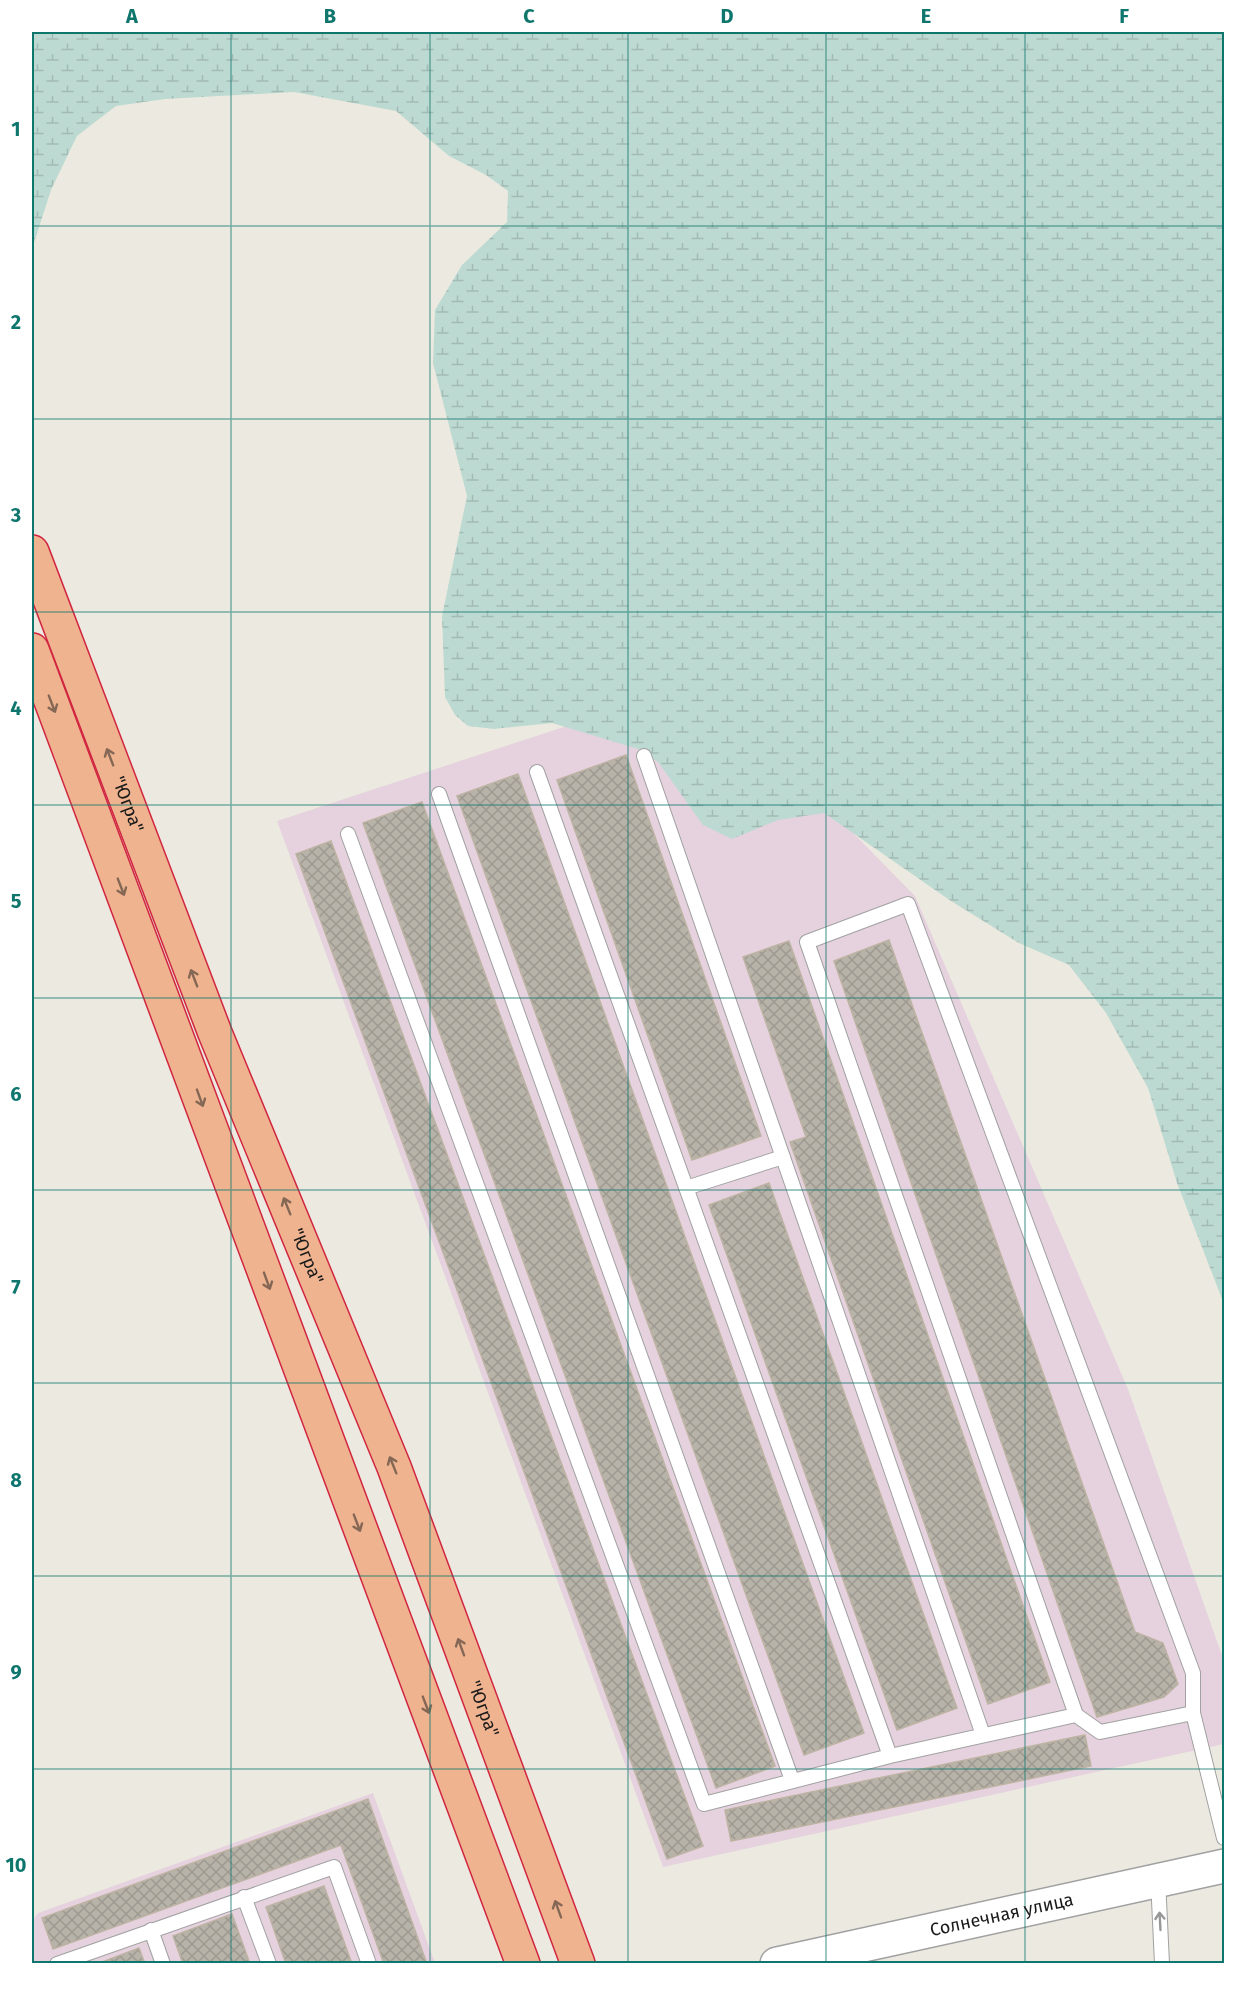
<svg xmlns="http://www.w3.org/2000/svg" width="1256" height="1995" font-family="'Fira Sans',sans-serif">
<defs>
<pattern id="wetland-marsh" width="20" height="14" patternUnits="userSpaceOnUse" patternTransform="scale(1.5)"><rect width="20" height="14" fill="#bddad2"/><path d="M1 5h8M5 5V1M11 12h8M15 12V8" fill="none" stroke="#a2bab4"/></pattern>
<pattern id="building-cross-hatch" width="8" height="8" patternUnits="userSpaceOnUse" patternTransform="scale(1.5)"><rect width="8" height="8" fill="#b8b3a9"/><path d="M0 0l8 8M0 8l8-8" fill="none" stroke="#9e9991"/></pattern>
</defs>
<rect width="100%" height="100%" fill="#eceae0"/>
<path fill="#e5d2de" d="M704 681 915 896 1128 1389 1224 1661V1744L663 1867 277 821Z
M373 1793 435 1963H32V1921L38 1913Z"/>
<path fill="url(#wetland-marsh)" d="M32 32H1224V1304L1177 1183 1148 1088 1106 1013 1069 965 1019 943 951 901 824 813 778 820 732 839 703 825 658 762 638 749 552 723 494 729 468 726 455 715 445 697 442 616 467 496 433 363 435 310 462 265 507 222 508 191 486 175 449 156 396 111 294 92 165 99 116 106 77 136 51 190 32 249Z"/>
<path fill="url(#building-cross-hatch)" stroke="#bdb3a3" stroke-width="1.5" d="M626 755 761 1136 692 1160 557 780Z
M518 774 864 1733 804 1755 457 796Z
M422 802 775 1766 716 1788 363 823Z
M331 841 703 1846 667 1859 296 854Z
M889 940 1135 1632 1163 1643 1178 1684 1164 1697 1097 1717 834 961Z
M789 941 1050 1682 988 1704 790 1142 806 1137 743 957Z
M769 1183 957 1708 897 1730 709 1205Z
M1085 1735 1091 1766 731 1841 725 1810Z
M368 1799 427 1964H384L341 1845 53 1949 42 1918Z
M324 1886 352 1964H286L266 1907Z
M232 1914 250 1964H183L173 1936Z
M139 1948 145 1964H97Z"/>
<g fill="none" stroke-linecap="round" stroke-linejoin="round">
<defs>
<path id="service" d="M644 756 983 1735
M537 772 890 1756
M439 794 792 1780
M348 834 704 1804 890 1756 1076 1715 1100 1732 1193 1713V1673L908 904 807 942 1076 1715
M686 1188 783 1157
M1193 1713 1224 1838
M1158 1879 1162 1964
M244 1897 269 1964
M151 1930 163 1964
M57 1964 334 1867 369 1964"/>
<g id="tertiary">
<path id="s1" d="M777 1964 1224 1866"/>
</g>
<g id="trunk">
<path id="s2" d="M32 552 215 1033 394 1467 578 1964"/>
<path d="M32 650 523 1964"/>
</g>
</defs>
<use href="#service" stroke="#a1a1a1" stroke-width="16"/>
<use href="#tertiary" stroke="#a1a1a1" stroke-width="36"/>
<use href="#trunk" stroke="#d12641" stroke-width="36"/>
<use href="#service" stroke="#fff" stroke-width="14"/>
<use href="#tertiary" stroke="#fff" stroke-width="33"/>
<use href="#trunk" stroke="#efb48f" stroke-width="33"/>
</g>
<defs><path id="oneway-shaft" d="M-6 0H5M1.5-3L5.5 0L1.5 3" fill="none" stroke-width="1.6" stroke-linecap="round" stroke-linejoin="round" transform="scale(1.5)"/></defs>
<g stroke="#846754">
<use href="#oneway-shaft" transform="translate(52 704) rotate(69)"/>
<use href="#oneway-shaft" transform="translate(110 757) rotate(-111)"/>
<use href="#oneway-shaft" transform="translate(121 887) rotate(69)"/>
<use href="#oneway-shaft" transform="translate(194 978) rotate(-111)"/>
<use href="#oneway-shaft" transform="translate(200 1098) rotate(70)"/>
<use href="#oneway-shaft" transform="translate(287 1206) rotate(-112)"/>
<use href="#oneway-shaft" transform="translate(267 1281) rotate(70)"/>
<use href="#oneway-shaft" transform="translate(393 1465) rotate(-112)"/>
<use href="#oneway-shaft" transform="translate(357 1523) rotate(69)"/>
<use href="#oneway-shaft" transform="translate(461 1647) rotate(-110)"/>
<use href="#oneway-shaft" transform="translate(426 1705) rotate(69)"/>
<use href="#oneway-shaft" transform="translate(558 1909) rotate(-110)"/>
</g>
<use stroke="#989898" href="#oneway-shaft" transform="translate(1160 1921) rotate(-93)"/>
<path fill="none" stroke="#0f766e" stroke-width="1.5" stroke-opacity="0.55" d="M231 32V1964M430 32V1964M628 32V1964M826 32V1964M1025 32V1964M32 226H1224M32 419H1224M32 612H1224M32 805H1224M32 998H1224M32 1190H1224M32 1383H1224M32 1576H1224M32 1769H1224"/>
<g text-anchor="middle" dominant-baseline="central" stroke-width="4.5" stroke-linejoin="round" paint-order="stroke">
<g font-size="18" fill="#1a1a1a" stroke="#fff">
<text stroke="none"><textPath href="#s2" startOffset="270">"Югра"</textPath></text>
<text stroke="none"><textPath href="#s2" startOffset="756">"Югра"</textPath></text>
<text stroke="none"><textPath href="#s2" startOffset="1242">"Югра"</textPath></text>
<text stroke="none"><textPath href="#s1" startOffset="230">Солнечная улица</textPath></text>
</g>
</g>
<rect width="1256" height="1995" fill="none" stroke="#ffffff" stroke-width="66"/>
<rect x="33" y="33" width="1190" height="1929" fill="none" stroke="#0f766e" stroke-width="2"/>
<g font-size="20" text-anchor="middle" font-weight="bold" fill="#0f766e">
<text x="132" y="23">A</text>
<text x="330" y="23">B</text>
<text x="529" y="23">C</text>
<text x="727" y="23">D</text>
<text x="926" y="23">E</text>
<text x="1124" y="23">F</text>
<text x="16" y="136">1</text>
<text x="16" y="329">2</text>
<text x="16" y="522">3</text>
<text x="16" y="715">4</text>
<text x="16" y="908">5</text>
<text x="16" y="1101">6</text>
<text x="16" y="1294">7</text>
<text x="16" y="1487">8</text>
<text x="16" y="1679">9</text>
<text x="16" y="1872">10</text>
</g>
</svg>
